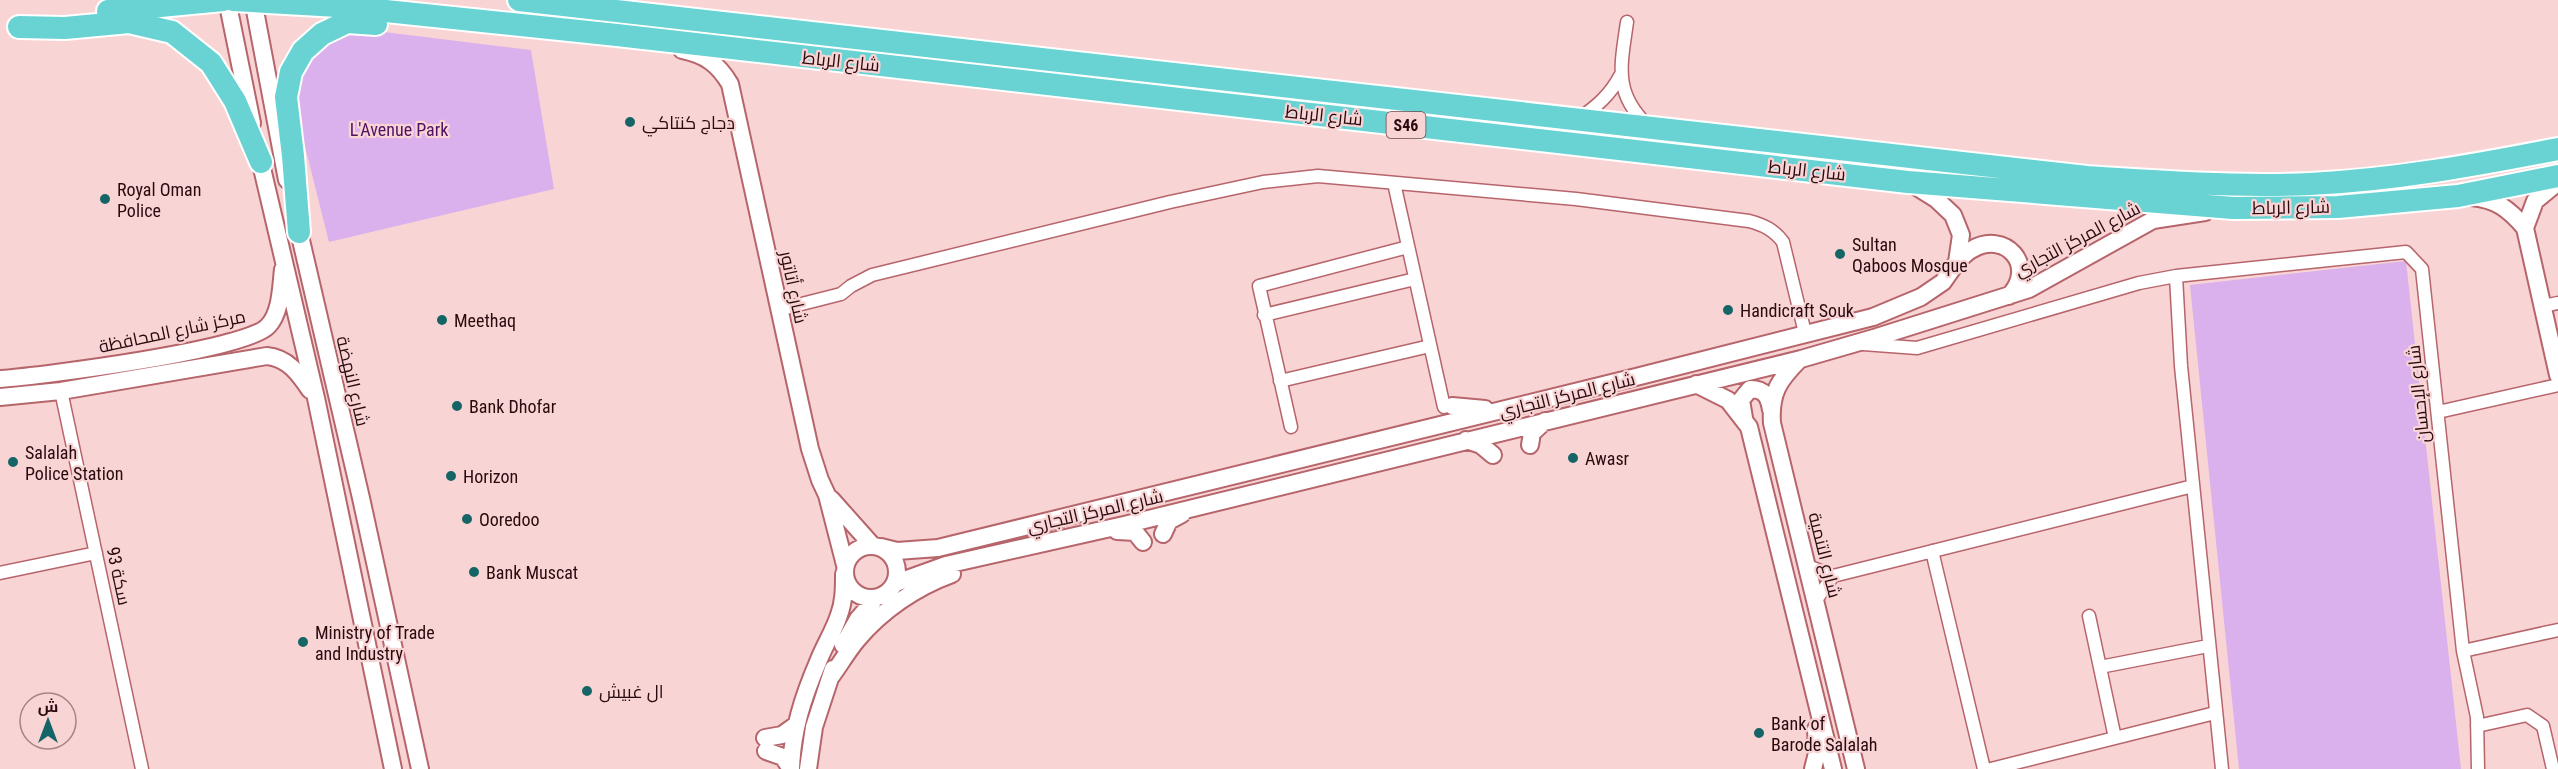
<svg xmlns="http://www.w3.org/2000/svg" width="2558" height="769" font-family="'Roboto Condensed',Cairo,sans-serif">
<rect width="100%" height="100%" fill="#f9d4d5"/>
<path fill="#dab1ec" d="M351 28 531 50 554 189 329 242 289 83 296 64Z
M2406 261 2461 769H2239L2190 285Z"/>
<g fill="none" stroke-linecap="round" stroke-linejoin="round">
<defs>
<path id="street" d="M1627 22C1621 65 1613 92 1647 125
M1580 118C1597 106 1610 95 1620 76
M1394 183 1444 407
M2176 276 2181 366 2222 769
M2543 306 2558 303
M778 310 841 294 851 286 872 275 1170 202 1263 182 1318 176 1576 199 1749 221C1764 225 1774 230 1783 242L1805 333
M1264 315 1415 279
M1863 344 1917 348 2139 283 2176 276 2406 252 2422 269 2463 651 2477 717 2478 769
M1280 381 1430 346
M61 391 142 769
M2438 412 2558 385
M1291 427 1259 286 1408 247
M1932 551 1984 769
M1808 566 1833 576 2193 486
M0 573 96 553
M1816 600 1833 576
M2089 616 2115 738
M2463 651 2558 630
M2100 667 2208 646
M2477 726 2527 715 2543 726 2553 769
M1991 769 2215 713"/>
<path id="secondary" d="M227 0 252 123
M253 0 287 180
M682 50C706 55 718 64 730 84L810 449 820 480 827 495 845 565
M258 151 316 398 393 769
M2471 197C2496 199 2509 209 2525 228L2558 375
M297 223 361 498 420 769
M2525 228 2535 201 2558 182
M1957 262C1961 258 1966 253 1971 250 2005 229 2038 266 2009 296
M1799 360C1779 380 1770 393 1772 423L1856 769
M0 379C41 376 247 350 268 326 281 313 281 286 283 269
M1696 384 1728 400 1749 427 1833 769
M0 397 61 391 267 356C288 358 299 374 310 390
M1452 406 1485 409
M1744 418 1741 400 1750 389C1765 389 1769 397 1771 410
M1466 440 1481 445 1493 455
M1530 445 1532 433 1545 421
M831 499 872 545
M1117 531 1135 532 1143 542
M1163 534 1169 521 1182 514
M845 572a26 26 0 1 1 52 0a26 26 0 1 1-52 0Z
M881 547 897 551 938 548 1636 377 1873 317 1921 297 1943 282 1957 262 1961 235 1953 215 1936 199 1912 184
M896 583 946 565 1124 525 1801 359 1877 337 2029 289 2153 220 2205 212
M843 645 858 619 876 598
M830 678C839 666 847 652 857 640 881 611 916 587 952 574
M765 738 782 735 796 725
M766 751 783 757 791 769
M791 769C792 731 803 697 818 662 824 646 834 631 839 615 844 602 844 588 844 574
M808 769 814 727 833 669
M1813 769 1817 753 1816 729"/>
<path id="highway" d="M233 0 338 6 617 35 1908 182 2233 208 2338 207 2458 196 2558 176
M519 0 2087 177C2161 182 2235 187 2310 184 2393 180 2476 165 2558 149
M108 11 223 0
M19 27 65 28 129 22 172 32 211 63 235 101 261 162
M299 232 293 156 286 97 291 72 303 51 322 34 347 22 376 24"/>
</defs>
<use href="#street" stroke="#b6656b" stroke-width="15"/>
<use href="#secondary" stroke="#b6656b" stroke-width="20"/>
<use href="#highway" stroke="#fff" stroke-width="26"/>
<use href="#street" stroke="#fff" stroke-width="12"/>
<use href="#secondary" stroke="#fff" stroke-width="16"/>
<use href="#highway" stroke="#69d3d4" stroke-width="22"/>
</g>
<g fill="#166566" stroke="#f9d4d5" stroke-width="2">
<circle cx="630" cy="122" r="6"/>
<circle cx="105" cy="199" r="6"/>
<circle cx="1840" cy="254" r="6"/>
<circle cx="1728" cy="310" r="6"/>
<circle cx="442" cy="320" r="6"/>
<circle cx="457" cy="406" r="6"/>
<circle cx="1573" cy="458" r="6"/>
<circle cx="13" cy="462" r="6"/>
<circle cx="451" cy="476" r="6"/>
<circle cx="467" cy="519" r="6"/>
<circle cx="474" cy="572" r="6"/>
<circle cx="303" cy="642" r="6"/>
<circle cx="587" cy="691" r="6"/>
<circle cx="1759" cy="733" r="6"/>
</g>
<g text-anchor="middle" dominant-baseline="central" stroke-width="4.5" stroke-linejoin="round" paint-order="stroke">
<rect fill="#f9d4d5" stroke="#67474a" stroke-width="1.5" x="1386.5" y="112" width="39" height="26" rx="4.5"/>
<g font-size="16" font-weight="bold" fill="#290a0e">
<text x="1406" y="125">S46</text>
</g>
<g font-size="18" fill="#290a0e" stroke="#f9d4d5">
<text transform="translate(841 61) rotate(6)">شارع الرباط</text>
<text transform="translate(1324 115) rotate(6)">شارع الرباط</text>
<text transform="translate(1807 170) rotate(6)">شارع الرباط</text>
<text transform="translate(2291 207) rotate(-1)">شارع الرباط</text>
<text transform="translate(2077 239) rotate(-28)">شارع المركز التجاري</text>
<text transform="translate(794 287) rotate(78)">شارع أتاتور</text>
<text transform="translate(172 331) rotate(-12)">مركز شارع المحافظة</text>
<text transform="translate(353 381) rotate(77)">شارع النهضة</text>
<text transform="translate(2418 394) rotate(-96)">شارع الإحسان</text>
<text transform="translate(1567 395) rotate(-14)">شارع المركز التجاري</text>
<text transform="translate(1095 511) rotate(-13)">شارع المركز التجاري</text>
<text transform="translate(1825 555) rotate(76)">شارع التنمية</text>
<text transform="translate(119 576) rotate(78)">سكة 93</text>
</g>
<g font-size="18" fill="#290a0e" stroke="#f9d4d5" text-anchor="start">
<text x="642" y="122">دجاج كنتاكي</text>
<text x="117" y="189">Royal Oman<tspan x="117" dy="21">Police</tspan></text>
<text x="1852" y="244">Sultan<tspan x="1852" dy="21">Qaboos Mosque</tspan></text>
<text x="1740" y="310">Handicraft Souk</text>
<text x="454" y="320">Meethaq</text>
<text x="469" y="406">Bank Dhofar</text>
<text x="25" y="452">Salalah<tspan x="25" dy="21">Police Station</tspan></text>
<text x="1585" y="458">Awasr</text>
<text x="463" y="476">Horizon</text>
<text x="479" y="519">Ooredoo</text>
<text x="486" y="572">Bank Muscat</text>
<text x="315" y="632">Ministry of Trade<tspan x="315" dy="21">and Industry</tspan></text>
<text x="599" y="691">ال غبيش</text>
<text x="1771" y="723">Bank of<tspan x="1771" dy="21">Barode Salalah</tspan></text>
</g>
<g font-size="18" fill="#4f1163" stroke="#f9d4d5">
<text x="399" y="129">L'Avenue Park</text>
</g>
</g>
<g transform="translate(48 721)"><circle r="28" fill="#f9d4d5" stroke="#a68385" stroke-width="1.5"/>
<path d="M0-4.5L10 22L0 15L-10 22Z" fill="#166566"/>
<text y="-9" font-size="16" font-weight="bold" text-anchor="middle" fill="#290a0e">ش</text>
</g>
</svg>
